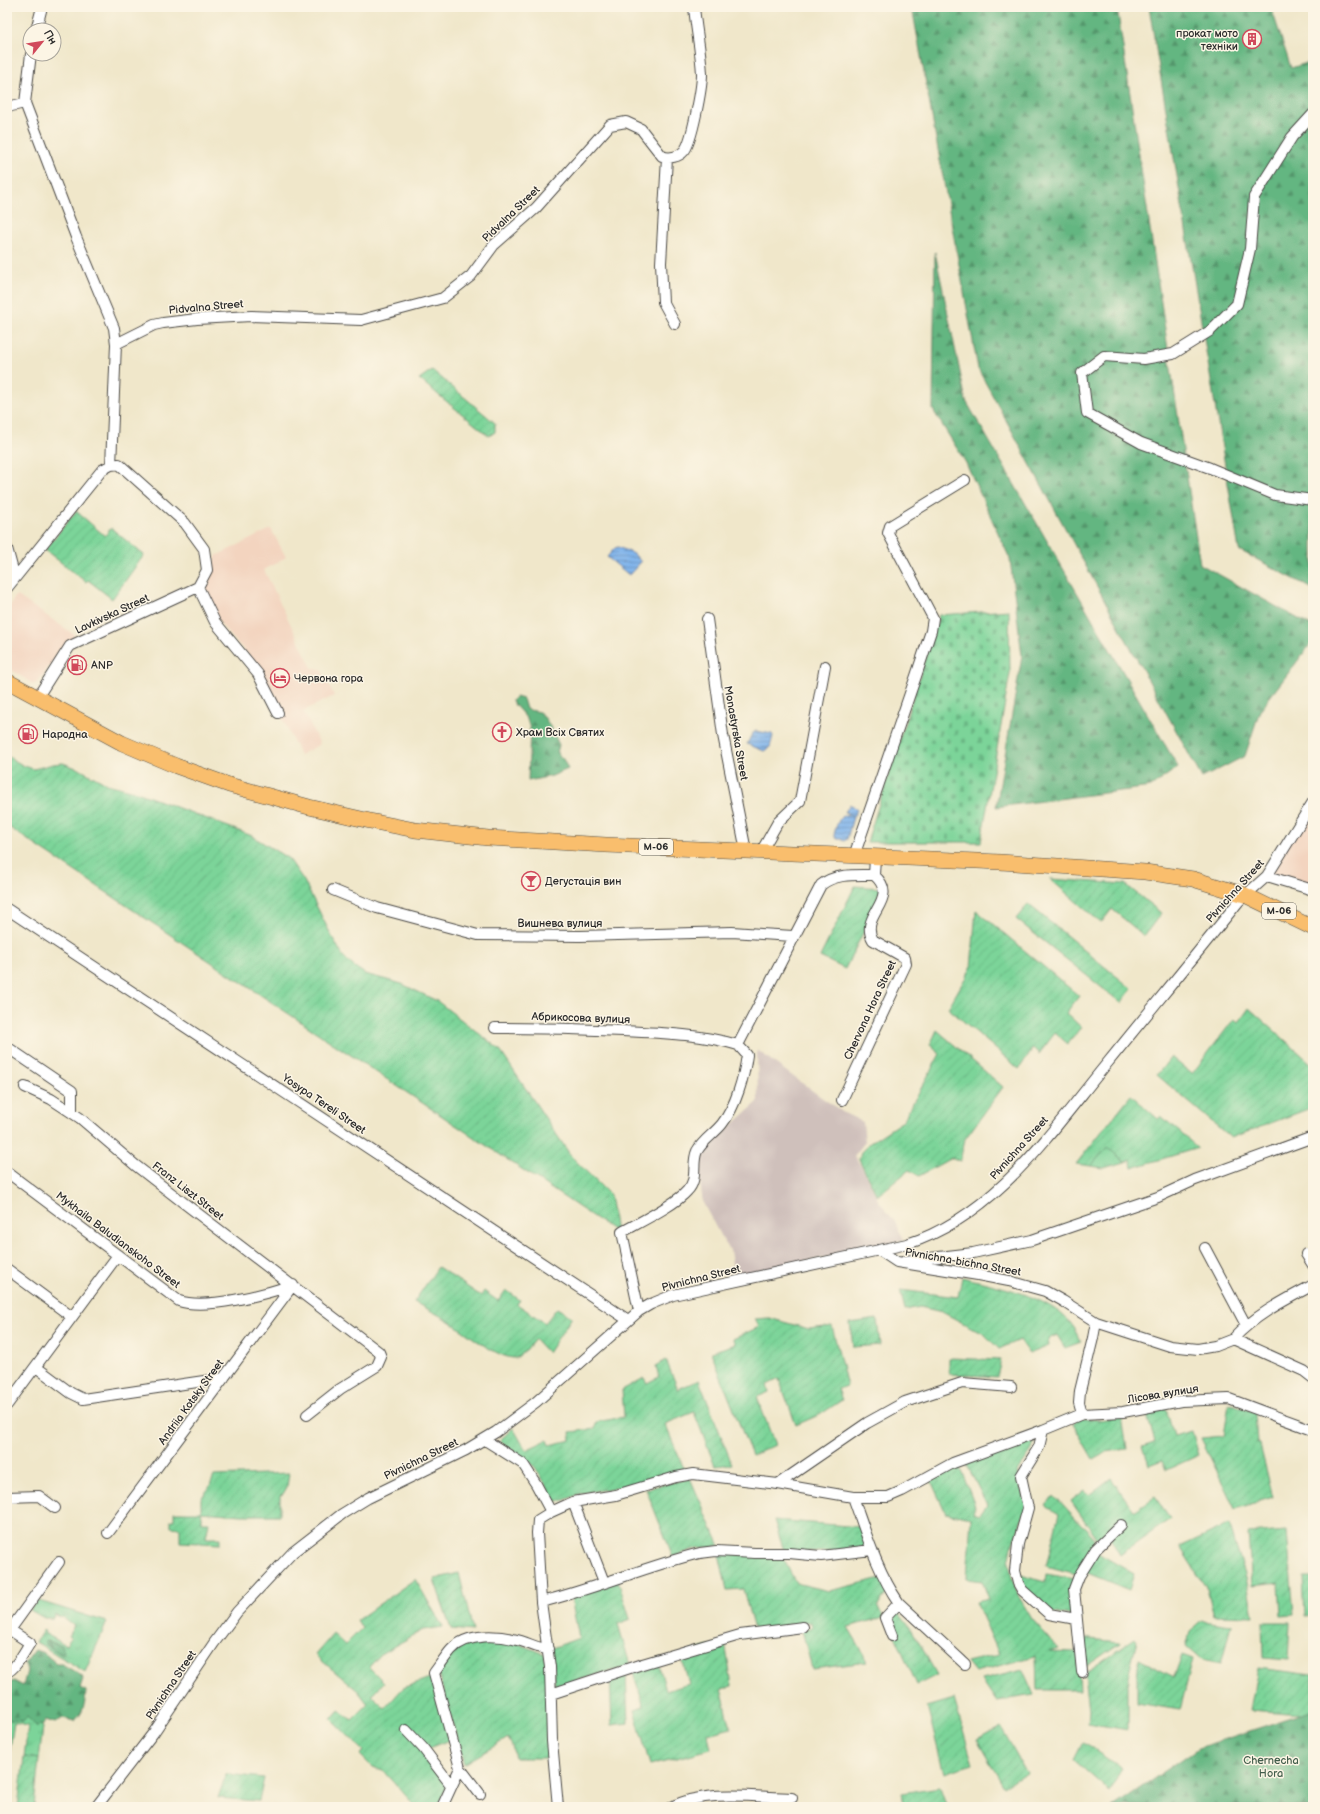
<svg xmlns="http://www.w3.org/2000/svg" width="1320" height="1814" font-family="'Balsamiq Sans',sans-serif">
<defs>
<pattern id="grass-tufts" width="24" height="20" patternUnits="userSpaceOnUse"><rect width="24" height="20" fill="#7bd499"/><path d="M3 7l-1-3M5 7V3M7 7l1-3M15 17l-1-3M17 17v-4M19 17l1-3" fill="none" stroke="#6ab684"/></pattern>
<pattern id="forest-firs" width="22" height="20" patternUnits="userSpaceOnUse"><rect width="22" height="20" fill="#64b681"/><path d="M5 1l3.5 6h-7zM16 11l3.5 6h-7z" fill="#53946a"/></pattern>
<pattern id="cemetery-stones" width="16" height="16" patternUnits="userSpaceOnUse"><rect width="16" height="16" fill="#7bd499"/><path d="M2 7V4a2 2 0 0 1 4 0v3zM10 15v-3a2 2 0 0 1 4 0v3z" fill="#6ab684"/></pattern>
<pattern id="garden-furrows" width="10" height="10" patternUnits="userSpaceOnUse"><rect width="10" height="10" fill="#7bd499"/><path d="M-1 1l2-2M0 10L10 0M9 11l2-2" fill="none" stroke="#6ab684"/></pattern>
<pattern id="water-rules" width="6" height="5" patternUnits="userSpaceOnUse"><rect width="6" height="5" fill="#7db2eb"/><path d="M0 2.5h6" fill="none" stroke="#6791bf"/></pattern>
</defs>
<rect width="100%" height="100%" fill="#fcf5e5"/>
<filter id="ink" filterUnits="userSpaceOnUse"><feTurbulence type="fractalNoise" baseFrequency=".025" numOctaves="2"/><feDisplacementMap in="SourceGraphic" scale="8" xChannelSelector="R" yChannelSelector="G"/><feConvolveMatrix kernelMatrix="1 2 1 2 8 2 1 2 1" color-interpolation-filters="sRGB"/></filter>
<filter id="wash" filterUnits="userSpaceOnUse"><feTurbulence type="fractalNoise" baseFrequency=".012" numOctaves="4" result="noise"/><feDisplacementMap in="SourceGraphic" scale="16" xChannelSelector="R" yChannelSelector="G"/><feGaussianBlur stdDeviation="0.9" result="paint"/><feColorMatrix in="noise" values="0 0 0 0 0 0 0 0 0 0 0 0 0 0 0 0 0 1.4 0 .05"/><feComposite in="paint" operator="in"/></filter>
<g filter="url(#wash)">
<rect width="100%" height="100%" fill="#f0e7ca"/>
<path fill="#f3d4bf" d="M271 529 286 557 264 570 312 668 321 669 334 696 303 711 320 744 300 755 255 662 222 626 206 595V584L216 556Z
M16 595 75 635 62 656 58 654 37 683 33 684 7 667V611Z
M1313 802V890L1267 876Z"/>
<path fill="#cfc0bb" d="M757 1050 821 1097 844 1113 863 1122 865 1142 854 1156 862 1167 878 1200 895 1222 904 1240 734 1278 730 1250 721 1237 703 1203 699 1175 703 1154 713 1142 758 1102Z"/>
<path fill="url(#grass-tufts)" stroke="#538062" d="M1107 1147 1125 1162 1104 1168 1091 1166Z
M39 1601 107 1622 85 1672 36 1642 43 1630 45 1631 44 1633 66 1645 71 1638 68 1636 74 1626 62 1617 61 1618 55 1614 53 1618H44L30 1610 35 1603Z
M27 1716 36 1726 42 1725 43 1728 39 1759 24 1757 28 1726 14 1723 9 1754H7V1717L10 1720 24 1721Z"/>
<path fill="url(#forest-firs)" stroke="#487056" d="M912 7H1117L1200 564 1313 627V641L1260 710 1245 756 1202 778 978 369Z
M1149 7H1271L1291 68 1313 61V589L1239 550Z
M935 252 966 401 1178 767 1151 787 996 807 1022 656 1010 559 966 463 933 410Z
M516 697 523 699 526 709C530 711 535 710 539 712 546 716 556 738 559 745L557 753 559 756 563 759 568 769 552 776 528 781 530 729 527 719 513 703 512 700Z
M45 1641H48L61 1645 64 1652 62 1655 45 1644Z
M35 1650 44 1653 57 1664H62L82 1676 83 1679 80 1688 86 1691C85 1702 84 1714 74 1721L63 1718 55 1723 46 1720 42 1725 36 1726 27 1717 24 1721 10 1720 7 1717 9 1683 14 1681 23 1686 27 1671 25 1663Z
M1313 1710V1807H1113L1198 1748Z"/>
<path fill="url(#cemetery-stones)" stroke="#538062" d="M1009 610 1010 673 981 842H867L939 615Z"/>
<path fill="url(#garden-furrows)" stroke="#538062" d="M432 370 495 423V432L489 436 419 379Z
M76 511 105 536 111 528 144 555 112 599 88 580 86 582 45 550Z
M7 756 24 766 34 769 53 764 63 763 79 769 107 784 134 791 252 836 289 859 304 881 331 935 343 956 352 965 365 974 402 984 437 1001 499 1049 571 1156 610 1195 616 1232 7 826Z
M1050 879 1125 884 1161 913 1144 936 1112 909 1101 923Z
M855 886 881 888 869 921 845 969 820 957Z
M1028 904 1132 989 1121 1003 1016 919Z
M976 910 1079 996 1066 1013 1081 1027 1068 1044 1055 1033 1039 1054 1033 1048 1019 1069 948 1008 971 968Z
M1249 1008 1313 1065V1081L1309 1090 1313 1094V1103L1308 1109 1231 1138 1157 1075 1171 1057 1192 1074 1234 1019 1239 1022Z
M937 1030 1003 1087 965 1139 960 1161 951 1158 919 1176 909 1170 877 1196 859 1159 861 1152 871 1142 903 1121 940 1054 930 1045Z
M1131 1095 1158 1119 1161 1116 1198 1148 1132 1168 1131 1160 1125 1162 1107 1147 1091 1166 1076 1164Z
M438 1267 481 1296 484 1291 498 1301 506 1290 520 1300 517 1304 545 1323 557 1308 572 1317 548 1353 535 1339 527 1349 516 1358C497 1359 465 1331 449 1321 438 1314 425 1308 414 1302Z
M962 1277C1000 1287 1068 1298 1081 1342L1065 1348 1057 1335 1048 1339 1049 1346 1029 1354 1019 1340 999 1349 984 1334 942 1312 920 1307 905 1310 900 1290 958 1297Z
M769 1318 809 1329 832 1326 847 1386 838 1389 842 1400 821 1414 796 1425 779 1379 767 1385 769 1392 757 1397 775 1445 752 1456 711 1352 736 1344 733 1339 759 1327 755 1319Z
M877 1319 880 1345 853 1347 850 1323Z
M949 1358 1001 1360 997 1377 949 1374Z
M666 1360 678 1389 699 1380 732 1464 715 1466 694 1412 665 1424 685 1471 642 1484 582 1493 562 1501H555C548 1490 541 1474 533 1465 524 1455 508 1451 500 1440L513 1428 526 1450 547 1440 549 1445 571 1440 570 1432 595 1429 596 1422 624 1417 622 1390 644 1378 647 1383 659 1377 656 1366Z
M1229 1403 1255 1412 1257 1444 1260 1445 1273 1497 1235 1509 1201 1438 1224 1436Z
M1166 1409 1174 1436 1192 1431 1199 1455 1166 1470 1162 1460 1149 1465 1143 1446 1155 1442 1146 1412Z
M1122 1417 1127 1449 1105 1452 1093 1459 1073 1424 1079 1418 1099 1420Z
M1031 1439 1034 1443 1032 1450 1017 1472 1027 1505 1012 1546 1009 1562 1012 1578 1019 1597 1032 1619 1059 1649 1049 1652 1078 1653 1080 1690H1037L1036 1656 975 1672 967 1662 999 1654 976 1602 989 1599 982 1581 967 1579 971 1518 946 1513 931 1481 959 1465 975 1506 973 1513 980 1515 987 1505 965 1461Z
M289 1473 287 1487 283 1494 280 1495V1515H242L201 1512V1522H209L206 1538H220V1544L180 1542V1528L171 1527V1520H174V1512H201V1498L209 1488 214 1476Z
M690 1478 720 1546 697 1548 673 1557 646 1489Z
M1111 1478 1134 1511 1155 1497 1170 1519 1120 1555 1110 1538 1122 1521 1098 1540 1071 1501 1085 1490 1089 1495Z
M1054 1495 1095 1539 1090 1553 1077 1574 1046 1566 1059 1514 1046 1506Z
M774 1520 861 1527 866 1547 833 1552 784 1551Z
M1229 1524 1246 1577 1253 1616 1214 1615 1207 1589 1180 1547Z
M1287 1531 1294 1615 1281 1616 1279 1583 1252 1586 1248 1534Z
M1096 1552 1134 1574 1129 1590 1085 1572Z
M719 1554 782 1556 796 1583 829 1591 882 1578 889 1590 878 1605 884 1617 848 1627 860 1647 867 1662 812 1669 802 1630 812 1627 811 1622 754 1630 743 1589 727 1590Z
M459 1573 473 1631 451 1629 434 1579Z
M1046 1574 1075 1579 1074 1617 1050 1612 1025 1590 1020 1575 1045 1582Z
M1303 1578H1313V1615L1305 1616Z
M415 1579 443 1627 423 1630 382 1653 369 1667 384 1682 372 1695 385 1708 403 1688 432 1677 450 1740 427 1749 448 1784 438 1807H416L385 1772 372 1767 360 1755 364 1751 331 1719 339 1710 352 1720 368 1704 358 1691 315 1655 333 1634 345 1645 362 1628 357 1620Z
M618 1580 630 1619 618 1624 630 1665 555 1687 552 1648 579 1638 571 1598Z
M896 1612H898L912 1630 937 1675 917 1685 892 1629 891 1620Z
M1203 1621 1231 1625 1221 1664 1201 1660 1186 1647 1190 1632Z
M1262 1622H1290L1288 1660 1263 1658Z
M1080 1638 1120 1642V1643L1085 1667Z
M1135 1638 1137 1641 1128 1677V1730L1088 1723 1089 1710 1085 1673Z
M472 1641H512L545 1654 552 1758H515L512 1746 508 1738 464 1764 438 1673 453 1651Z
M725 1642 732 1686 721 1689 731 1728 708 1734 711 1749 650 1765 634 1710 644 1707 633 1672 659 1665 666 1691 689 1684 681 1654Z
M1182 1655 1193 1659 1180 1710 1137 1703V1676L1139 1659 1174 1677Z
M1258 1668 1313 1675V1710L1302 1714 1250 1710Z
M1023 1670 1034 1695 996 1701 982 1680Z
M626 1672 628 1723 612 1725 610 1677Z
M954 1699 973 1764 944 1773 927 1707Z
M1001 1727 1027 1773 1004 1787 977 1740Z
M1083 1742 1122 1768 1110 1792 1074 1760Z
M24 1757 39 1759 34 1807H18Z
M226 1774 264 1778 259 1801 218 1798Z
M940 1787 947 1807H904L901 1793Z"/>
<path fill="url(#water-rules)" stroke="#546e8b" d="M618 547 634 554 641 562 629 575 607 557 615 548Z
M756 731 772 734 773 736 770 747 764 751 747 744 752 734Z
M850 804 857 810 853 817 847 839 844 841 841 839H836L834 835C835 830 839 815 845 815 848 814 850 816 852 816L845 812Z"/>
</g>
<g filter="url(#ink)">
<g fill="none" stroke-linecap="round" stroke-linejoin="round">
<defs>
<path id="minor" d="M36 30 42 7
M31 54 25 103 76 237 114 328 116 344 111 465 119 464 185 523 204 549 207 570 198 587 215 622 258 674 278 713
M7 107 25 103
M1313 114 1292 137 1254 197 1250 249 1237 304 1210 331 1173 354 1144 359 1104 356 1082 373 1087 413 1141 443 1210 468 1275 495 1313 500
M667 158 661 263 663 302 675 324
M116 344 154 325 163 323 197 319 251 316 361 320 443 298 471 276 494 245 536 208 610 125 626 122 641 129 662 156C669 159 679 157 684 151 692 143 702 87 702 74 701 52 696 29 694 7
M7 548 15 578
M7 588 102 470 111 465
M707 619 723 735 746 851
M37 698 70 646 198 587
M761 852 778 822 800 801 825 666
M854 856 916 676 931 631 933 618 888 533 890 526 965 480
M1267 876 1313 890
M333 890 377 908 478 935 580 936 732 932 793 936
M7 909 628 1320
M495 1028C538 1028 580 1029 623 1031 662 1033 700 1034 738 1045L821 885C836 873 856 875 874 875
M7 1047 72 1091V1112
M25 1087 51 1099 80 1118 135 1165 180 1200 379 1352 381 1357 377 1366 340 1389 307 1415
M842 1100 906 964 905 958 873 940C858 915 902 899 874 875L875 858
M7 1172 179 1301C206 1310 265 1294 293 1285
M1205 1248 1246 1325
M879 1250 897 1262 978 1275 1009 1281 1045 1291 1063 1301 1096 1322 1170 1346 1198 1349 1215 1346 1233 1339 1304 1371 1313 1378
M1306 1254 1313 1265
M905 1261 973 1253 1032 1240 1158 1197 1195 1180 1313 1137
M7 1269 72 1317
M639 1311 622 1232C640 1222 675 1205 687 1191 699 1179 691 1164 697 1151 703 1140 715 1133 722 1124 736 1106 744 1077 747 1055L738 1045
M1233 1339C1255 1315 1285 1300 1313 1285
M36 1367 71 1393 83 1399 224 1378
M7 1405 118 1255
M1082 1414 1123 1412 1181 1401 1229 1399 1313 1430
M1043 1430 1082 1414 1079 1403 1080 1391 1093 1338 1096 1322
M485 1440 523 1464 536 1484 551 1512 573 1502 616 1495 676 1477 693 1474 778 1484 853 1497C866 1533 877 1571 899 1603L965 1664
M778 1484 867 1423 905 1402 962 1383 1011 1387
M7 1497 39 1496 55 1508
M853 1497H888L902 1491 953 1463 1043 1430 1039 1447 1021 1476 1028 1508 1018 1544 1015 1571 1018 1583 1022 1590 1049 1614 1076 1619
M573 1502 604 1582
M551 1512 538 1520 537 1533 541 1602 550 1667 552 1741 558 1807
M108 1533 293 1285
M541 1602C595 1589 646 1566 700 1553L716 1551 755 1553H789L821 1556 872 1550
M7 1628 30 1643C25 1650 15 1670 7 1672
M10 1630 59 1562
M892 1636 885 1618 899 1603
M1082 1672 1074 1589 1079 1576 1096 1549 1121 1525
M551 1694 639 1665 740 1635 803 1627
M406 1730 423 1748 451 1785
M480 1794 460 1768 434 1673C440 1665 445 1657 451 1650 467 1632 500 1635 521 1641 531 1644 538 1649 548 1649
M96 1807 154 1732 214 1643 237 1612 293 1552 342 1514 368 1498 466 1450 496 1432 536 1402 639 1311 651 1304 673 1295 907 1244C997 1215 1052 1130 1109 1061 1152 1008 1196 955 1239 901L1267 876 1313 802
M442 1807 460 1768
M671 1807C708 1789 752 1797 792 1798"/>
<path id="highway" d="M7 681 122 743 176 766 229 785 309 807 370 821 415 830 488 838 606 845 1000 862 1145 872 1193 879 1245 895 1313 928"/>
</defs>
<use href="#minor" stroke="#494743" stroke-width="12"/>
<use href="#highway" stroke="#494743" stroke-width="16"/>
<use href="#minor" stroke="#fff" stroke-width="10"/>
<use href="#highway" stroke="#f9be6d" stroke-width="15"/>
</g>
</g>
<defs>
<symbol id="building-ring" viewBox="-11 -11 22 22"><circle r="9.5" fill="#fcf5e5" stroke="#d1495b" stroke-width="1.5"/><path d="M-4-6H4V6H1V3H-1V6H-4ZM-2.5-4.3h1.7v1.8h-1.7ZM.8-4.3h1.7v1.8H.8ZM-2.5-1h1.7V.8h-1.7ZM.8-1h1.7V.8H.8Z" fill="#d1495b"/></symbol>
<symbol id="fuel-ring" viewBox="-11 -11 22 22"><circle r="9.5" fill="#fcf5e5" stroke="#d1495b" stroke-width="1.5"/><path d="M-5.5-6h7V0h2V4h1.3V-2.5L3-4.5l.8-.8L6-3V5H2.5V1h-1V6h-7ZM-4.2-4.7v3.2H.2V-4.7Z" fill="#d1495b"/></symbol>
<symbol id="hotel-ring" viewBox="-11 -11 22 22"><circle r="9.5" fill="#fcf5e5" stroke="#d1495b" stroke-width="1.5"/><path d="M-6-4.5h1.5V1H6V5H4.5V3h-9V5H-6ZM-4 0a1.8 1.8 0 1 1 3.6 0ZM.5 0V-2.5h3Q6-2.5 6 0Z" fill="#d1495b"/></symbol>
<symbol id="church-ring" viewBox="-11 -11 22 22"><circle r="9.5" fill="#fcf5e5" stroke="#d1495b" stroke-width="1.5"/><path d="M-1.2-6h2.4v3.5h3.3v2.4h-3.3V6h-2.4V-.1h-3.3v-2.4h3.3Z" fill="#d1495b"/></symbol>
<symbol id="bar-ring" viewBox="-11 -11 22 22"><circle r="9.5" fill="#fcf5e5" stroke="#d1495b" stroke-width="1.5"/><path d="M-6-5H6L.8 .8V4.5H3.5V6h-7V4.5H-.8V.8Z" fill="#d1495b"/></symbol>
</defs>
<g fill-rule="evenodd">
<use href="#building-ring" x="1241" y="28" width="22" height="22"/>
<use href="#fuel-ring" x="66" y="654" width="22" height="22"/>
<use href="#hotel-ring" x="269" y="667" width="22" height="22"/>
<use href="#church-ring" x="491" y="721" width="22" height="22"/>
<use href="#fuel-ring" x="17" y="723" width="22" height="22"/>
<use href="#bar-ring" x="520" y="870" width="22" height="22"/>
</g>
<g text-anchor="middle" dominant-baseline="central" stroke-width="3" stroke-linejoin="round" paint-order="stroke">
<g fill="#fcf5e5" stroke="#6a6863" stroke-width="1">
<rect x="639" y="839" width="34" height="16" rx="3"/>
<rect x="1262" y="903" width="34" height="16" rx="3"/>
</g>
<g font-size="10" font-weight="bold" fill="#2b2b2b">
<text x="656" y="847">М-06</text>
<text x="1279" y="911">М-06</text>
</g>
<g font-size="11" fill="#2b2b2b" stroke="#fcf5e5" text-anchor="start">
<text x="1238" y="33" text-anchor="end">прокат мото<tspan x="1238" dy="13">техніки</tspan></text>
<text x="91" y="665">ANP</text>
<text x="294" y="678">Червона гора</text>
<text x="516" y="732">Храм Всіх Святих</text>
<text x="42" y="734">Народна</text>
<text x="545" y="881">Дегустація вин</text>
</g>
<g font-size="11" fill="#2b2b2b" stroke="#fcf5e5">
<text transform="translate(511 214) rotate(-44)">Pidvalna Street</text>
<text transform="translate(206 307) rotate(-5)">Pidvalna Street</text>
<text transform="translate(112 614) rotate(-25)">Lavkivska Street</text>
<text transform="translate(736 733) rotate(80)">Monastyrska Street</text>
<text transform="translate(1235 891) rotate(-48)">Pivnichna Street</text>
<text x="560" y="923">Вишнева вулиця</text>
<text transform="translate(870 1010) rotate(-65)">Chervona Hora Street</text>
<text transform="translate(581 1018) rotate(2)">Абрикосова вулиця</text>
<text transform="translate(324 1104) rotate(34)">Yosypa Tereli Street</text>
<text transform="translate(1019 1148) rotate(-48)">Pivnichna Street</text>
<text transform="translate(188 1191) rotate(38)">Franz Liszt Street</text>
<text transform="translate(118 1240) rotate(37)">Mykhaila Baludianskoho Street</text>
<text transform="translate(963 1262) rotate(10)">Pivnichna-bichna Street</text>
<text transform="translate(701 1278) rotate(-14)">Pivnichna Street</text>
<text transform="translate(1163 1394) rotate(-9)">Лісова вулиця</text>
<text transform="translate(191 1402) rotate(-54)">Andriia Kotsky Street</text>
<text transform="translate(421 1459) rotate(-26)">Pivnichna Street</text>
<text transform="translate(171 1685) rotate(-56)">Pivnichna Street</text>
</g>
<g font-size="11" fill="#435e4c" stroke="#fcf5e5">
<text x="1271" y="1760">Chernecha<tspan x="1271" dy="13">Hora</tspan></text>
</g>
</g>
<rect width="1320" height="1814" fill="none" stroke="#fcf5e5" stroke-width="24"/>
<g transform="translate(42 42) rotate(60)"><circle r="19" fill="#fcf5e5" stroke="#a8a49b"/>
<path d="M0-3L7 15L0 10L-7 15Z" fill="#d1495b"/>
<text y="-6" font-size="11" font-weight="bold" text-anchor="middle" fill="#2b2b2b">Пн</text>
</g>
</svg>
